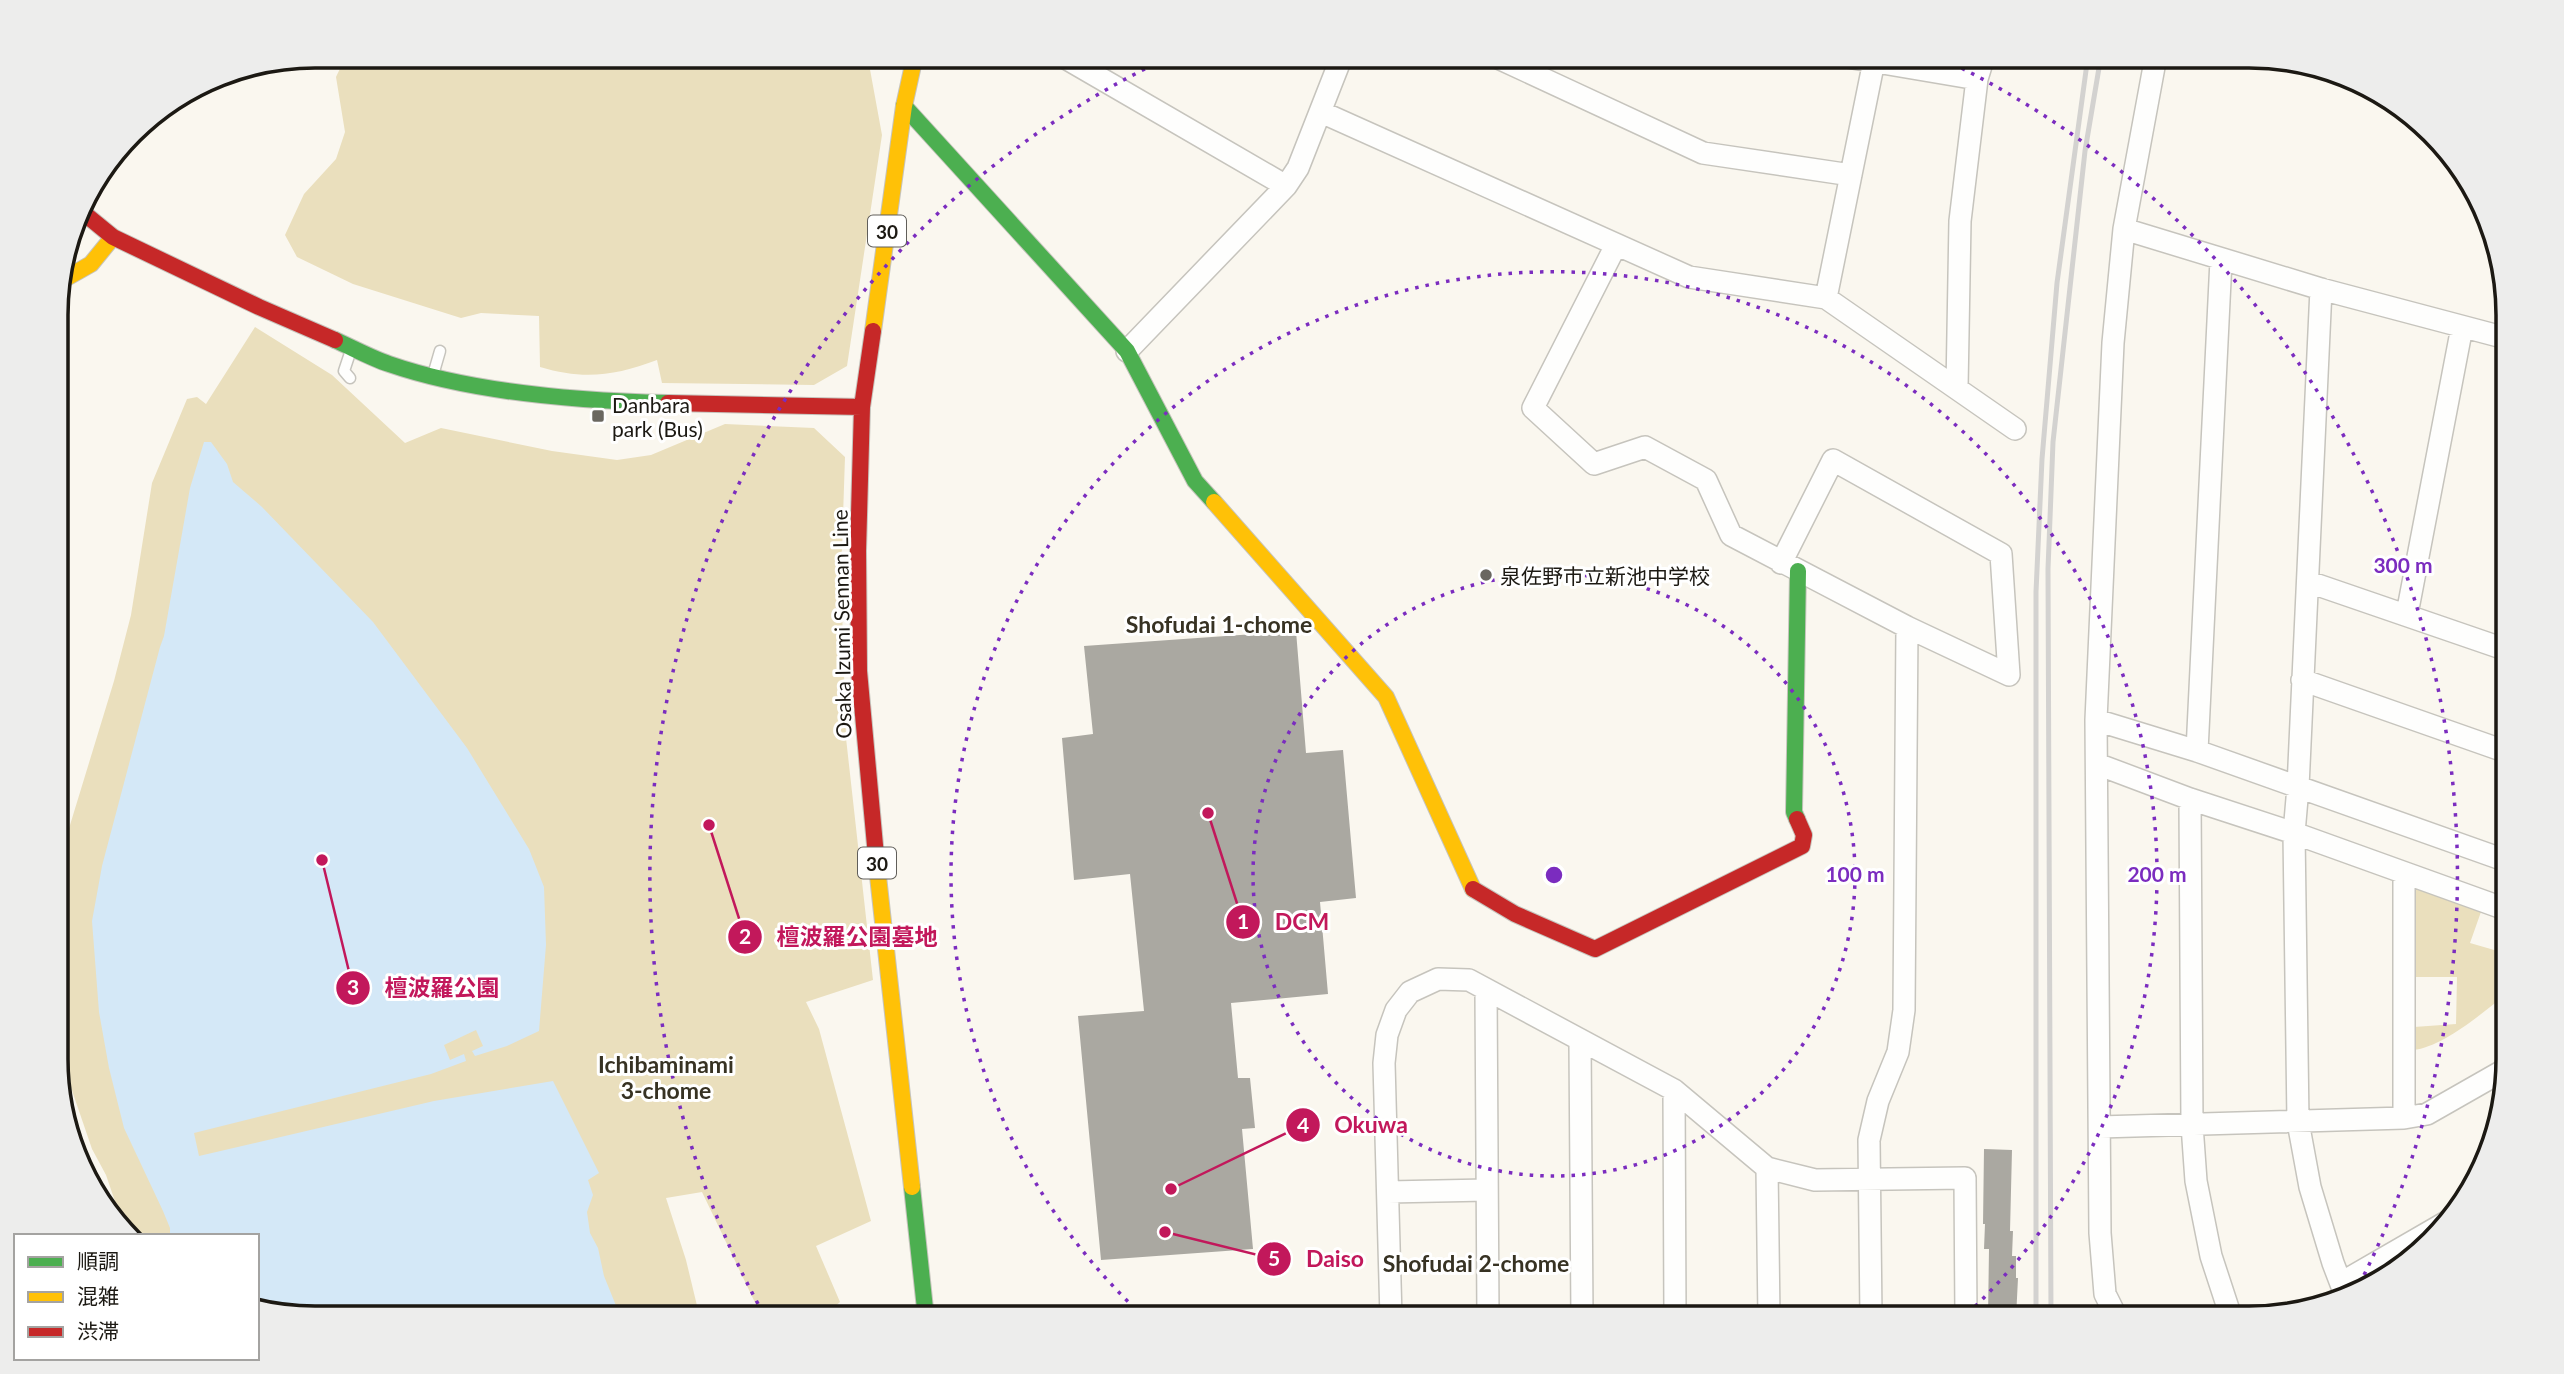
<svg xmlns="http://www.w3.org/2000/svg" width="2564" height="1374" font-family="Lato,'Noto Sans JP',sans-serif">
<rect width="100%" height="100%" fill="#faf7ef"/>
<path fill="#eadfbd" d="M346 56H870L869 64 882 135 847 366 814 385 662 383 657 360C615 376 583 380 540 367L539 316 481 313 461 318 353 284 297 257 285 235 304 194 336 159 345 132 336 77Z
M255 327 332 375 405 443 441 428 552 451 617 460 651 455 725 424 814 428 845 457 841 577 846 738 873 980 806 1002 819 1029 871 1221 816 1246 840 1302 822 1318H768L760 1313 702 1192 666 1198 686 1260 700 1318H316L257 1304V1236H137L122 1222 106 1175 92 1149 66 1073 58 1019V872L63 848 114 681 131 615 152 483 187 399 197 397 206 404Z
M2418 887 2482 909 2470 943 2508 954V993C2483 1012 2444 1047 2413 1050L2414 1027 2456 1024 2457 977H2414L2412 892Z"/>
<path fill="#d4e8f7" d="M204 442H211L227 464 233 482 262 507 373 622 467 748 529 849 544 887 546 945 539 1031 507 1046 475 1056 472 1051 483 1046 476 1030 444 1045 450 1060 464 1054 466 1061 431 1074 194 1133 199 1156 434 1101 553 1081 599 1173 588 1180 593 1195 587 1212 590 1233 598 1248 604 1276 621 1318H316L257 1304V1236H170V1228L163 1211 124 1128 109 1068 99 1012 92 921 102 866 160 647 164 636 190 488Z"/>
<path fill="#aaa8a1" d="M1296 631 1306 753 1343 750 1356 898 1320 902 1328 994 1231 1003 1238 1078H1250L1255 1128 1242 1129 1253 1249 1101 1260 1078 1016 1144 1011 1130 874 1074 880 1062 738 1093 734 1084 646Z
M1984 1149 2012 1150 2010 1231H2013L2012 1256H2016V1278H2018L2016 1318H1988L1989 1249H1984L1985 1224H1983Z"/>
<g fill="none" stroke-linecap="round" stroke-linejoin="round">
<defs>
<path id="lane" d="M433 375 440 351
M350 378 344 371 351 350"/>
<path id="street" d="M1062 56 1286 186
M1494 56 1703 153 1851 175
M1841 56 1977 79
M1321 112 1689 277 1826 298 2015 429
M2124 229 2321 289 2506 338
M1616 245 1533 408 1594 464 1645 447 1706 480 1731 535 1907 627 2009 675 2001 554 1833 460 1781 563
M2321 289 2298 787 2294 833 2298 1122 2310 1187 2333 1263 2346 1297
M1826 298 1875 56
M1127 351 1286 186 1298 168 1342 56
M1957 388 1960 221 1977 79 1984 56
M2309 582 2507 650
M2407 614 2462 327
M2302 680 2507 752
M2096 720 2197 751 2507 861
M2197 751 2221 260
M2097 764 2190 799 2294 833 2508 910
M2190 799 2192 1125 2196 1181 2211 1256 2231 1317
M1486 990 1488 1318
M1580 1041 1582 1318
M1674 1090 1675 1318
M2404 1118V874
M2100 1127 2404 1118 2427 1114 2506 1069
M1767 1168 1769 1318
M1388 1192 1487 1190
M2341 1283 2450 1220
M1391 1318 1384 1063 1387 1035 1396 1010 1410 992 1438 979 1469 980 1674 1090 1767 1168 1815 1180 1965 1178 1966 1318
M1871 1318 1869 1140 1878 1101 1898 1052 1904 1010 1907 627
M2117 1318 2105 1294 2100 1233 2096 720 2113 343 2124 229 2156 56"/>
<path id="fast" d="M904 106 1127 351 1195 481 1214 502
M335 340C353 348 371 358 389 364 473 393 580 401 668 403
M1797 819 1794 812 1798 571
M912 1187 926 1318"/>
<path id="slow" d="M61 281 91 264 113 237
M873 331 904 106 915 56
M1214 502 1386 697 1473 889
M877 867 912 1187"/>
<path id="jam" d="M80 210 113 237 259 307 335 340
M873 331 862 407 858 551 859 671 877 867
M668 403 862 407
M1473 889 1515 914 1595 949 1802 846 1804 835 1797 819"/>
</defs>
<use href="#lane" stroke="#c6c4bd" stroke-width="13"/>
<use href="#street" stroke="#c6c4bd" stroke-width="24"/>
<use href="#fast" stroke="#c6c4bd" stroke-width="18"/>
<use href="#slow" stroke="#c6c4bd" stroke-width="18"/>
<use href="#jam" stroke="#c6c4bd" stroke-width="18"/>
<use href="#lane" stroke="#fefefd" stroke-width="10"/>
<use href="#street" stroke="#fefefd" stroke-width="21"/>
<use href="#fast" stroke="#4caf50" stroke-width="16"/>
<use href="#slow" stroke="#ffc107" stroke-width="16"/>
<use href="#jam" stroke="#c62828" stroke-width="16"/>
<path stroke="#d3d2d0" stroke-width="5" d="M2036 1318V592L2042 459 2057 283 2088 56
M2051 1318 2048 569 2053 442 2085 151 2101 56"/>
</g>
<g fill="none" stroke="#7b2cbf" stroke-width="3.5" stroke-dasharray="3.5 7">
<circle cx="1554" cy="875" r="301"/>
<path d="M1143 1316A603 603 0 1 1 1965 1316"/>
<path d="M763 1313A904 904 0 0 1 1165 59M1943 59A904 904 0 0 1 2359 1285"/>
</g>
<g fill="#6a6760" stroke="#fff" stroke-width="2.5">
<rect x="591" y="409" width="14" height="14" rx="3.5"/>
<circle cx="1486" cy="575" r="7"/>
</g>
<g text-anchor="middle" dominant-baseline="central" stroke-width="6" stroke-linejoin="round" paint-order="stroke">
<g fill="#fff" stroke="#605e5a" stroke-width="2">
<rect x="868" y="215.5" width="38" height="31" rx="5"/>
<rect x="858" y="847.5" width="38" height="31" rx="5"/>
</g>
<g font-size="19" font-weight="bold" fill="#1c1913">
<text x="887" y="231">30</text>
<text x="877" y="863">30</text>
</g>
<g font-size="21" fill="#1c1913" stroke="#fff" text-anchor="start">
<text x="612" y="404">Danbara<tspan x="612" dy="24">park (Bus)</tspan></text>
<text x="1500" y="575">泉佐野市立新池中学校</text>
</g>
<g font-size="21" fill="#1c1913" stroke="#fff">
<text transform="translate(841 624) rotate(-91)">Osaka Izumi Sennan Line</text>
</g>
<g font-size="23" font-weight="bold" fill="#373223" stroke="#fff">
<text x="1219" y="624">Shofudai 1-chome</text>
<text x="666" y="1064">Ichibaminami<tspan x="666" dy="26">3-chome</tspan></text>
<text x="1476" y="1263">Shofudai 2-chome</text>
</g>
</g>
<path d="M0 0H2564V1374H0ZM315 68H2249A247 247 0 0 1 2496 315V1059A247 247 0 0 1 2249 1306H315A247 247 0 0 1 68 1059V315A247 247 0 0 1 315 68Z" fill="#ededec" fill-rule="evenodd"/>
<path fill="none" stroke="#1c1913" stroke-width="3.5" d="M315 68H2249A247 247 0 0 1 2496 315V1059A247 247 0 0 1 2249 1306H315A247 247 0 0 1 68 1059V315A247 247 0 0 1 315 68Z"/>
<circle cx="1554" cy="875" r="10" fill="#7b2cbf" stroke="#fff" stroke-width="3.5"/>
<g font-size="21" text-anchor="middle" font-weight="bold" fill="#7b2cbf" stroke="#fff" stroke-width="6" stroke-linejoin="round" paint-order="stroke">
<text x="2403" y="573">300 m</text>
<text x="1855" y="882">100 m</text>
<text x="2157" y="882">200 m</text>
</g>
<path fill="none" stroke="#c2185b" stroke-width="2.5" d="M1208 813L1243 922M709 825L745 937M322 860L353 988M1171 1189L1303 1125M1165 1232L1274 1259"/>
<g fill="#c2185b" stroke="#fff" stroke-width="2.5">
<circle cx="1208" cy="813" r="7"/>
<circle cx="709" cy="825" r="7"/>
<circle cx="322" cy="860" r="7"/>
<circle cx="1171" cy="1189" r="7"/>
<circle cx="1165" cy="1232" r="7"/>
<circle cx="1243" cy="922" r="18"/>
<circle cx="745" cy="937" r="18"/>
<circle cx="353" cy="988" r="18"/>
<circle cx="1303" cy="1125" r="18"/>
<circle cx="1274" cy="1259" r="18"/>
</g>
<g font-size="21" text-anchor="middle" font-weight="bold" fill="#fff">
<text x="1243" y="929">1</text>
<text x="745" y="944">2</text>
<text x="353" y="995">3</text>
<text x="1303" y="1133">4</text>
<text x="1274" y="1266">5</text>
</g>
<g font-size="23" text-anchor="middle" font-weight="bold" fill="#c2185b" stroke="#fff" stroke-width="6" stroke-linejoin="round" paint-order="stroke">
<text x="1302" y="930">DCM</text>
<text x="857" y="945">檀波羅公園墓地</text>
<text x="442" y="996">檀波羅公園</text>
<text x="1371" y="1133">Okuwa</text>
<text x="1335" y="1267">Daiso</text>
</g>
<rect x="14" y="1234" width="245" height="126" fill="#ffffff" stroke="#a4a3a1" stroke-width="2"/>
<rect x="28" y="1257" width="35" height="10" fill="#4caf50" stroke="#a4a3a1" stroke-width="2"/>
<text x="77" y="1269" font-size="21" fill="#1c1913">順調</text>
<rect x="28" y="1292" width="35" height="10" fill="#ffc107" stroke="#a4a3a1" stroke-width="2"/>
<text x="77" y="1304" font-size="21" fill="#1c1913">混雑</text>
<rect x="28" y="1327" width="35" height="10" fill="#c62828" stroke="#a4a3a1" stroke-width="2"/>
<text x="77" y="1339" font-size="21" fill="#1c1913">渋滞</text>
</svg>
